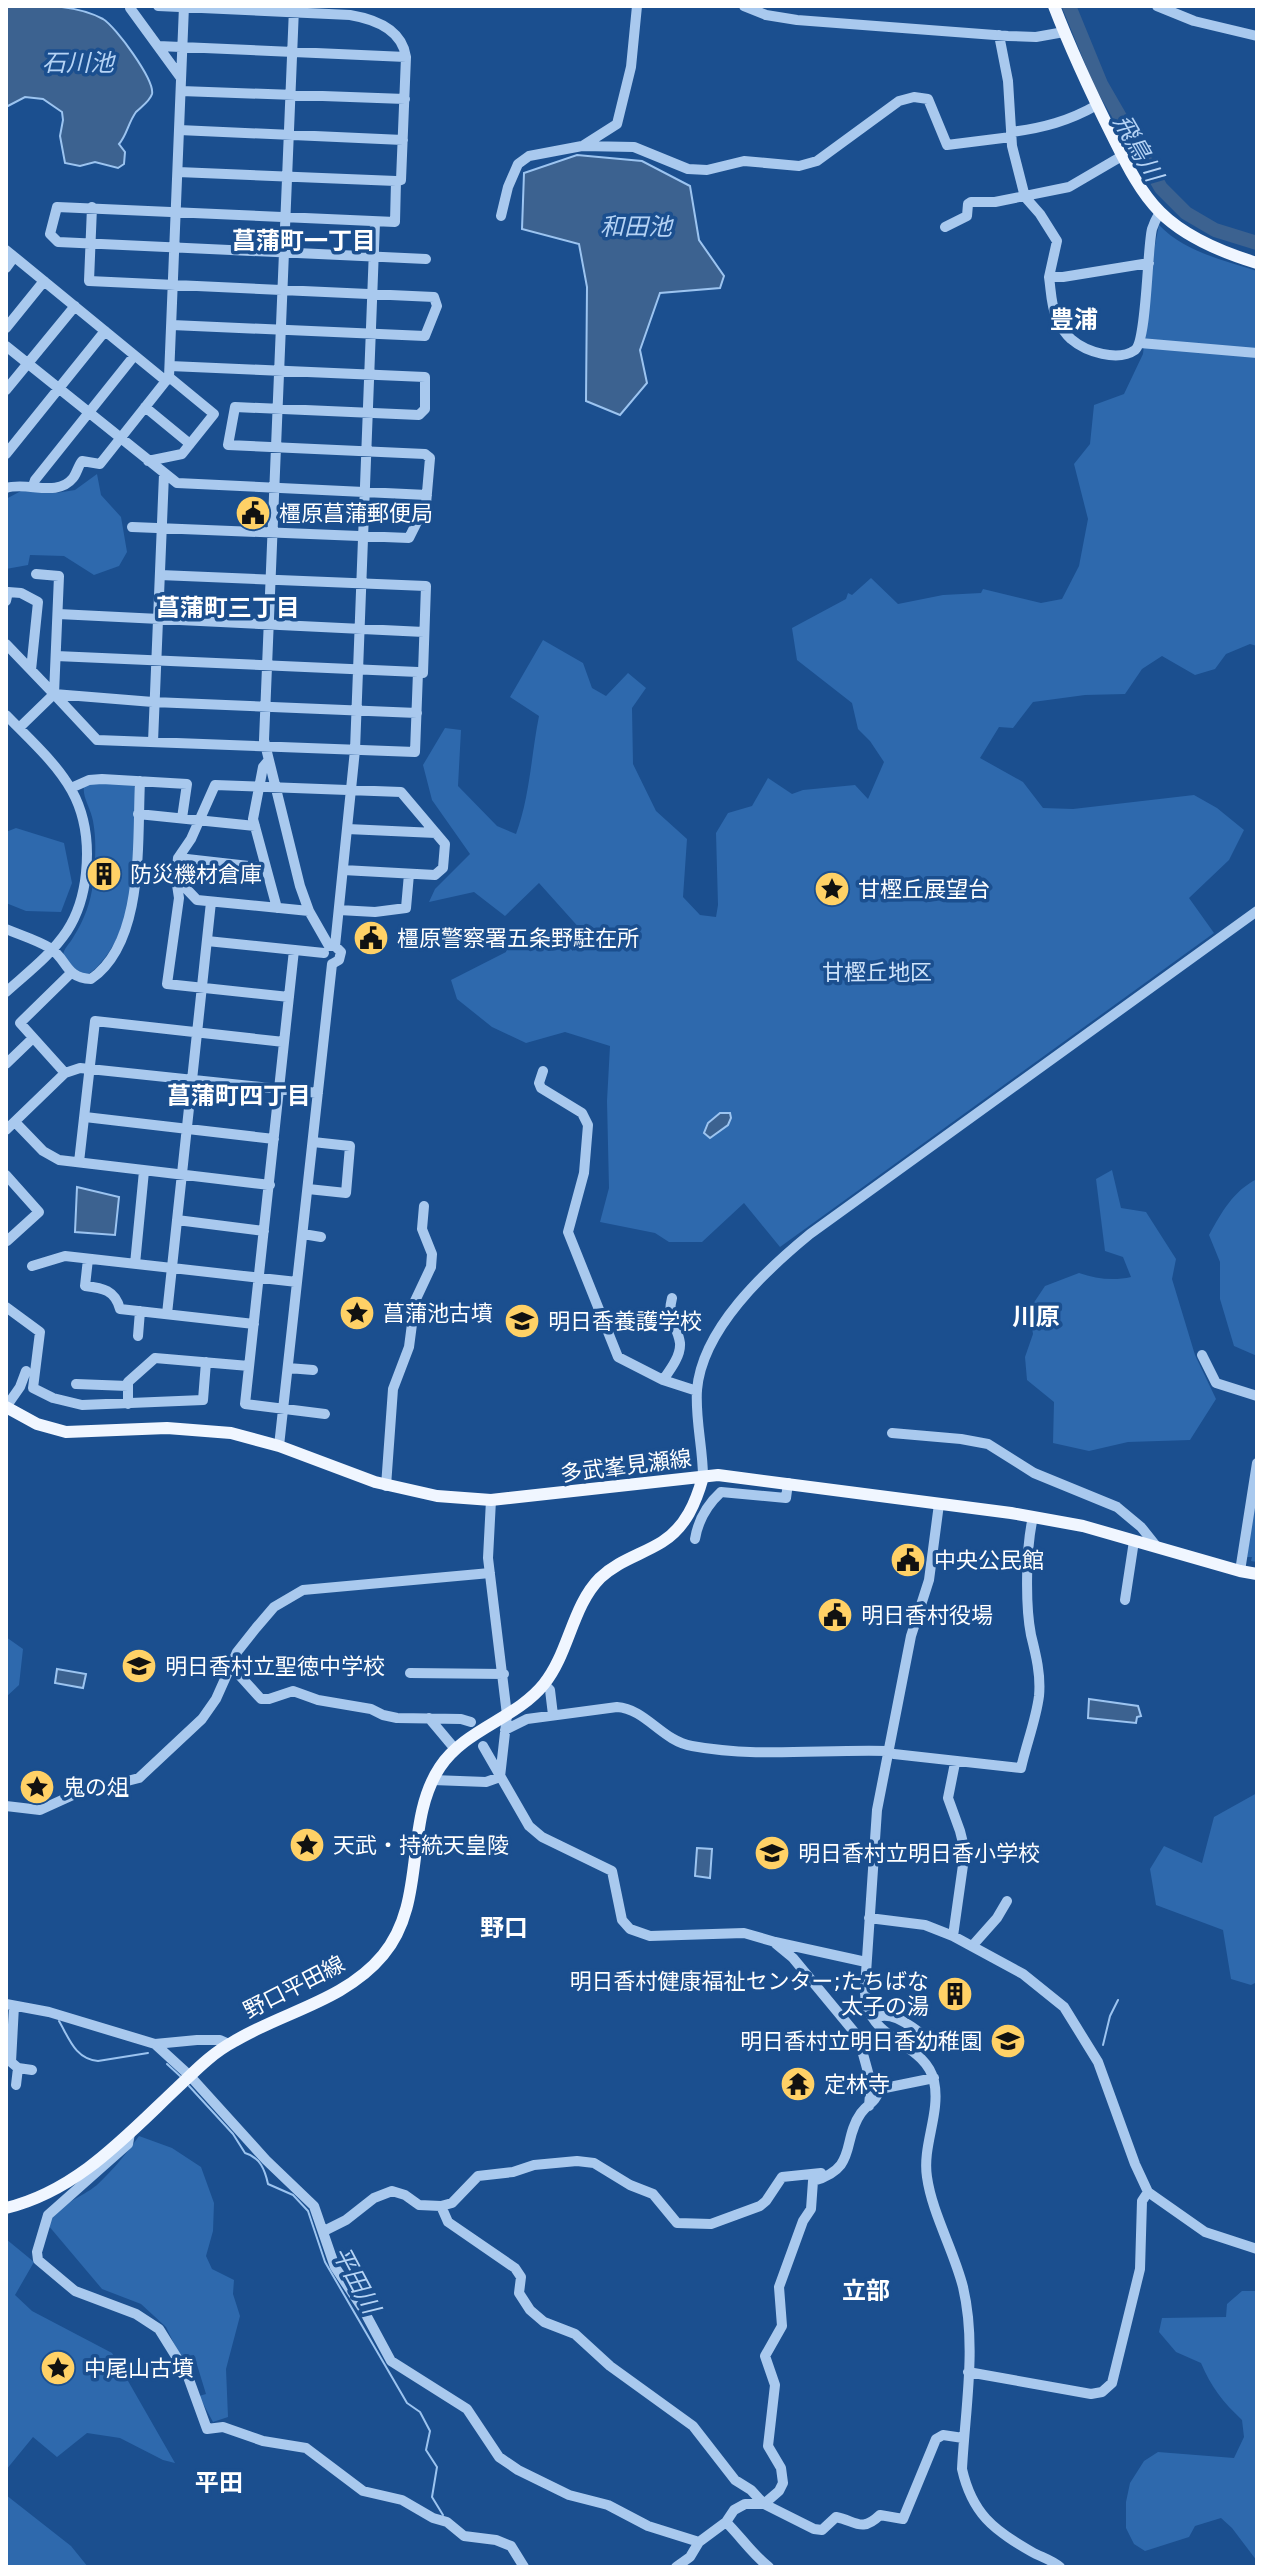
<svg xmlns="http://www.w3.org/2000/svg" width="1263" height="2573" font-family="'DejaVu Sans','Noto Sans JP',sans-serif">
<rect width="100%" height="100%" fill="#1b4f8f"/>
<path fill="#2e69ad" d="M1159 225C1185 252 1223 260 1257 271V646L1250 644 1226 654 1215 669 1195 675 1162 656 1142 669 1125 694 1085 695 1033 702 1013 728 999 727 980 758 1023 782 1043 808 1073 809 1194 795 1217 808 1244 830 1229 860 1189 898 1214 933 780 1247 744 1203 702 1242H669L655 1233 600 1222 609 1188 607 1101 610 1046 565 1032 526 1043 492 1027 457 999 451 980 506 952 511 930H547L573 951 582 931 539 883 505 916 474 892 429 902 435 889 470 854 432 800 423 765 445 728 461 730 458 786 497 826 516 834C530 796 531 756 539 716L510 697 543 640 583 663 592 688 606 696 628 673 646 688 632 708 633 764 656 811 687 839 683 897 700 915 716 917 718 905 716 833 728 813 752 806 768 778 792 794 803 790 855 785 868 799 884 762 870 741 858 729 852 703 797 660 792 628 846 599 848 593 852 595 871 578 898 604 943 595 981 593 983 589 1041 603 1062 599 1079 566 1088 519 1074 464 1090 444 1094 405 1124 394 1143 354 1155 245Z
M97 474 101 495 121 517 127 552 119 566 94 575 64 556 30 555 28 565 6 569V499L21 491 56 493 75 490Z
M93 783 132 784 136 788C133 845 140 924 97 967 93 971 88 976 81 974 74 971 67 962 63 957 63 948 70 944 74 936 84 920 91 902 93 883 95 863 97 842 93 821 91 809 82 797 84 786Z
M16 828 64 843 72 883 61 912 26 911 6 903V832Z
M1112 1170 1121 1208 1146 1212 1176 1259 1172 1279 1195 1355 1216 1399 1190 1440 1128 1442 1089 1451 1053 1443 1054 1402 1027 1380 1025 1357 1033 1334 1029 1310 1045 1286 1079 1273C1096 1279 1114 1281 1131 1277L1123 1257 1105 1251 1096 1179Z
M1257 1179V1356L1234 1346 1220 1299V1262L1209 1235C1222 1212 1233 1191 1257 1179Z
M1257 1473V1562L1251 1561 1252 1557H1247Z
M6 1637 23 1649 19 1685 6 1697Z
M1257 1793V1982L1251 1985 1231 1979 1223 1930 1156 1905 1150 1869 1164 1846 1202 1863 1214 1817Z
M139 2136 172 2148 201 2167 214 2203 213 2231 206 2256 212 2269 234 2280 233 2294 240 2316 226 2369 228 2417 213 2422 199 2396 206 2394 194 2355 181 2358 166 2327 141 2304 102 2289 48 2225C56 2205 81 2198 97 2185 113 2170 126 2154 139 2136Z
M6 2239 34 2262 15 2295 32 2311 112 2353 175 2463 163 2460 120 2438 87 2433 57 2457 33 2437 6 2470Z
M1242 2291H1257V2561L1232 2528 1221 2518 1195 2526 1189 2537 1145 2551 1134 2544 1126 2528V2502L1130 2483 1144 2461 1158 2452 1234 2458 1244 2437 1242 2420C1223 2402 1211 2387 1201 2363L1176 2352 1159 2332 1162 2318 1226 2317 1227 2304Z
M6 2495 71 2546 88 2567H6Z"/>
<path fill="#3c6290" stroke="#9cc4f0" stroke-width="2" d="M6 6C38 6 73 3 103 19 115 26 155 80 152 94 150 101 141 107 136 112 128 123 127 135 119 144L125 152 124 164 118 168 95 162 80 166 65 163 60 136 63 120 62 112 43 99 25 97 6 107Z
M577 155 642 161 690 186 699 240 724 276 720 288 660 293 640 350 647 383 620 415 586 401 587 287 579 244 522 229 524 173Z
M720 1113H730L731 1118 728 1125 710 1138 704 1133 708 1123Z
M77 1187 119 1197 115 1235 75 1232Z
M57 1669 86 1674 83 1688 55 1683Z
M1089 1699 1138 1706 1141 1716 1137 1717 1136 1723 1088 1718Z
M697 1848 712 1849 710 1878 695 1876Z"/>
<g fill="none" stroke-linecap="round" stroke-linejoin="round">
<path stroke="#9cc4f0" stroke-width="2" d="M59 2021C69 2038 75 2059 98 2061L148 2053
M1103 2045 1110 2016 1118 2000
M167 2064 180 2076
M189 2086 233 2134 245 2153C260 2157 265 2170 268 2184L293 2195 308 2211 325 2262 407 2403 420 2412 430 2431 426 2450 437 2467 432 2497 443 2515"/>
<path stroke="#3c6290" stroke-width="14" d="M1069 6 1101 84 1161 188 1186 213 1215 230 1257 243"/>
<path stroke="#a9c9ee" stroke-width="10" d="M158 6 350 15C374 19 402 29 406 57L401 180 396 181 395 222 57 207 50 234 58 242 426 259
M744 6 766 15 797 20 1008 36 1036 37 1064 32
M1157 6 1194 21 1257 36
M130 8 181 78
M294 8 264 740 300 886 309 911 329 946H335L341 952 339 960 332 964
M999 35 1008 81 1012 146 1025 197 1040 214 1057 241 1049 277
M158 46 406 57
M181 91 405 99
M179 130 403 140
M1011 132C1043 128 1069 121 1097 105
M584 145 617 124 631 67 637 6
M178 172 396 181
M92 207 89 281 434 297 437 306 425 336 172 325
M501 216 508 187 518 164 529 156 582 146 634 147 688 169 707 170 744 161 799 166 817 161 899 101 914 97 928 99 947 145 1011 137
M945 227 967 216 968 204 971 202H995L1069 187 1122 156
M6 250 166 381
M1149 263 1063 277H1049C1051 290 1051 307 1057 319 1060 325 1066 335 1071 339 1086 352 1118 362 1135 350 1147 341 1147 249 1152 229 1154 223 1157 217 1160 212
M6 268 14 257
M6 328 44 281
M1140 343 1257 353
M6 346 177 483 427 495
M6 390 75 306
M145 407 190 444
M6 454 105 331
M148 461 182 454 214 414 169 377
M33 486 35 480 134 356
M6 488C27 481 57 498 73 478 77 473 78 466 82 461L100 464 169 377 184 6
M132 527 409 538 426 504 430 458 425 454 228 445 235 407 419 415 425 409V377L170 366
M160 575 426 586 423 673 418 672
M6 601 8 592 21 593 38 602 31 670
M58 614 424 632
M6 644 54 694 153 702 417 713
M54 694 97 740 415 752 418 672 56 656
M6 715C56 766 94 795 86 873 84 893 78 914 67 931 51 955 27 973 6 992
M19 728 54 694 59 576 36 574
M153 742 164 474
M268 761 263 767 253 819 277 908
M71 788 89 780 102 779 187 784 182 818
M138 814 255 826
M347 829 436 833
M178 858 266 868
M177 879 197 900 309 911
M339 910 375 912 406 908 409 874
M6 929C20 935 37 940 50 948 68 960 65 978 91 979 145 942 137 840 140 781
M207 941 324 953
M335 946 355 750 375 222
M294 950 245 1404 325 1414
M289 997 167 984 179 898 176 878 178 858 191 839 215 785 401 792 445 844 443 868 435 875 343 870
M6 1064 33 1038
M543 1071 539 1083 541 1088 582 1113 588 1125 584 1173 568 1232 618 1357 663 1380 697 1391
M65 1073 20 1023 71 973
M85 1117 274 1139
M15 1122 43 1151 59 1160 270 1185
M6 1130 65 1073 80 1068 318 1093
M79 1162 95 1021 284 1042
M6 1175 39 1212 7 1241 6 1239
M308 1189 346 1193 350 1146 313 1142
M177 1220 264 1231
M303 1234 321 1237
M88 1259 85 1286C103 1288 115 1290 120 1309L254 1324
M135 1264 144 1171
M32 1266 65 1256 297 1282
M6 1307 40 1332 33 1388 53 1398 82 1405 203 1400 206 1362
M167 1314 211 902
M138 1336 140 1311
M1202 1355 1216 1383 1257 1396
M288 1368 313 1370
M663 1380C670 1370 681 1356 680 1343 677 1323 666 1322 672 1298
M76 1384 128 1386
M128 1404V1382L155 1358 249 1366
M6 1407 20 1387 26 1371
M892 1433 961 1439 988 1444 1034 1473 1117 1507 1141 1527 1157 1547
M279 1446 332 964
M703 1477C703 1448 695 1419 697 1390 702 1329 765 1271 810 1234L1257 911
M386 1486 393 1389 409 1347 415 1301 431 1267 432 1254 422 1229 424 1206
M939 1504 929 1580 911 1636 877 1810 865 1988C865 1994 865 2001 867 2006 877 2041 926 2045 934 2081 941 2113 922 2145 927 2177 932 2213 954 2251 963 2287 977 2346 965 2410 962 2469 972 2513 993 2530 1032 2552 1041 2557 1052 2560 1060 2567
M695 1539C698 1521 708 1504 721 1492L786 1498 788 1483
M1240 1571 1257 1463
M1125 1600 1134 1541
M231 1666 261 1699H269L293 1691 318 1700 371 1709 383 1715 397 1718 461 1719 471 1722
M410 1673 504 1674
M544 1684 550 1690 553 1715
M429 1718 455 1749
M505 1730 527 1719 617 1707C646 1709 662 1741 692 1746 756 1758 823 1749 888 1751L894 1754 1021 1768C1026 1745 1036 1720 1039 1696 1041 1675 1036 1655 1031 1635 1025 1604 1026 1547 1033 1517
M483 1746 529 1826 542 1837 612 1871 622 1920 630 1929 650 1936 744 1933 775 1942 866 1962
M433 1780 486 1782 500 1777 507 1715 488 1558 491 1500
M6 1806 40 1810 73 1795 139 1778 202 1719 216 1699 237 1652 256 1628 274 1607 303 1590 490 1573
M869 1918 925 1925 953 1936 1023 1974 1064 2007 1098 2062 1135 2164 1148 2192 1205 2232 1257 2249
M953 1936 965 1851 960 1831 948 1798 955 1763
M776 1944 793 1958 855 2033 860 2043 871 2083 869 2106
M973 1945 997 1918 1007 1901
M6 2004 49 2012 155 2044 197 2040H220L229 2044
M14 2006 11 2062 18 2068 32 2070
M874 2018C890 2011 905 2022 919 2032L920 2041 915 2052
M155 2044 190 2076 266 2160 314 2206 335 2267 363 2309 391 2361 467 2409 499 2457 518 2470 569 2495 608 2505 648 2526 699 2542
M16 2085 18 2068
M130 2133 128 2144 48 2215 37 2252 38 2260 75 2291 136 2314 159 2329 187 2374 207 2429 223 2427 263 2441 306 2448 363 2491 402 2500 433 2518 447 2522 464 2536 496 2540 511 2546 524 2567
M441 2206 448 2222 515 2268 521 2277 519 2293 530 2310 544 2322 575 2334 610 2366 693 2426 735 2480 751 2490 764 2504 814 2529 822 2530 836 2517C856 2521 861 2533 880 2515L903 2519 936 2439 943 2435 963 2438
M324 2231 346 2220 374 2198 392 2191 405 2195 419 2205 441 2206 452 2203 478 2176 513 2172 534 2165 577 2161 594 2163 630 2185 653 2194 677 2223 711 2224 760 2206 766 2201 782 2177 821 2173
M968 2372 1091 2394 1102 2392 1112 2383 1140 2269 1142 2201 1148 2192
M726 2522C740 2536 755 2557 769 2567
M676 2567 690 2557 699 2542 726 2522 734 2510 745 2504H764L779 2491 783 2483 781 2468 768 2446 775 2385 765 2356 782 2326 779 2287 803 2221 811 2209 813 2181C859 2168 841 2141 861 2113 869 2102 874 2105 880 2089L934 2078"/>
<path stroke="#f0f6ff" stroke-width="12" d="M1054 6C1071 50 1091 93 1112 135 1125 161 1139 191 1160 212 1185 237 1224 253 1257 263
M6 1407 37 1424 66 1432 167 1428 231 1433 279 1446 375 1482 437 1496 491 1500 718 1475 1011 1513 1083 1526 1240 1571 1257 1574
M6 2208C77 2191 126 2136 177 2088 194 2072 212 2053 233 2042 282 2012 345 2001 383 1955 428 1901 403 1823 440 1767 465 1729 516 1719 544 1684 569 1653 572 1606 600 1578 619 1560 641 1555 662 1542 686 1527 696 1502 703 1477"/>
</g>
<defs>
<symbol id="civic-disc" viewBox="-11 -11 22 22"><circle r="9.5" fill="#ffd166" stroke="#1b4f8f"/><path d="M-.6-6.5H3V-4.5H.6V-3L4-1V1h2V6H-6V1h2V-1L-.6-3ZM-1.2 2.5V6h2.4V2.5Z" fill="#111"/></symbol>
<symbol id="building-disc" viewBox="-11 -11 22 22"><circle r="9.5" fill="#ffd166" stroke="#1b4f8f"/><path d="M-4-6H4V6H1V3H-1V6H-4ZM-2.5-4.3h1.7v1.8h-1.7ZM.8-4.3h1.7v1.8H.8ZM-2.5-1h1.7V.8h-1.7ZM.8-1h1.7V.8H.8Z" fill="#111"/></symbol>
<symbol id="sight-disc" viewBox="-11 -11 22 22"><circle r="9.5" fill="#ffd166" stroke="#1b4f8f"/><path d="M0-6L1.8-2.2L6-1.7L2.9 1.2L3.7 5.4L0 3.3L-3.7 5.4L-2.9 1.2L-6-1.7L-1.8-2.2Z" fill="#111"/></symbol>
<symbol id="school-disc" viewBox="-11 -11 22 22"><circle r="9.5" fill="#ffd166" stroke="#1b4f8f"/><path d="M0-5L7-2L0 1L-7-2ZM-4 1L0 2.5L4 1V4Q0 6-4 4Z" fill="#111"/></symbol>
<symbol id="temple-disc" viewBox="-11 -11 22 22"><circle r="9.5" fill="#ffd166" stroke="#1b4f8f"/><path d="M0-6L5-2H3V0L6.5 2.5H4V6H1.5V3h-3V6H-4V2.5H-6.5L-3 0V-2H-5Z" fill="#111"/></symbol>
</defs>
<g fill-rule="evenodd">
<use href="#civic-disc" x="233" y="493" width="40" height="40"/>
<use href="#building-disc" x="84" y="854" width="40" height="40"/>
<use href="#sight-disc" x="812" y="869" width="40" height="40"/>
<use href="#civic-disc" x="351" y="918" width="40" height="40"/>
<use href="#sight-disc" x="337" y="1293" width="40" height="40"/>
<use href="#school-disc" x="502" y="1301" width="40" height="40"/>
<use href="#civic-disc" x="888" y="1540" width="40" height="40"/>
<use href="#civic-disc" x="815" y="1595" width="40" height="40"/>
<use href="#school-disc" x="119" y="1646" width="40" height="40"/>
<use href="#sight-disc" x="17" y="1767" width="40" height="40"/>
<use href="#sight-disc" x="287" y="1825" width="40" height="40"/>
<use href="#school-disc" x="752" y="1833" width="40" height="40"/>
<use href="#building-disc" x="935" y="1974" width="40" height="40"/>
<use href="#school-disc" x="988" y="2021" width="40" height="40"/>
<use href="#temple-disc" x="778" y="2064" width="40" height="40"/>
<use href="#sight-disc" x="38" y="2348" width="40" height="40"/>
</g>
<g text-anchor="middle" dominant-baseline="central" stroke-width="7" stroke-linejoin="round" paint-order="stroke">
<g font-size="22" fill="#fff" stroke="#1b4f8f" text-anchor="start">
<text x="279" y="513">橿原菖蒲郵便局</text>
<text x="130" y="874">防災機材倉庫</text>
<text x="858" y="889">甘樫丘展望台</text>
<text x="397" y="938">橿原警察署五条野駐在所</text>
<text x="383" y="1313">菖蒲池古墳</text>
<text x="548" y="1321">明日香養護学校</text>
<text x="934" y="1560">中央公民館</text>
<text x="861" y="1615">明日香村役場</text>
<text x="165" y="1666">明日香村立聖徳中学校</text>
<text x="63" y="1787">鬼の俎</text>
<text x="333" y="1845">天武・持統天皇陵</text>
<text x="798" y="1853">明日香村立明日香小学校</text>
<text x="929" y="1981" text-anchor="end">明日香村健康福祉センター;たちばな<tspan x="929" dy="25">太子の湯</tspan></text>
<text x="982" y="2041" text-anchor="end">明日香村立明日香幼稚園</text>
<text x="824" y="2084">定林寺</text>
<text x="84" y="2368">中尾山古墳</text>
</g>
<g font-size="22" fill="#cfe3fa" stroke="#1b4f8f">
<text x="877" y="972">甘樫丘地区</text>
</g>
<g font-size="22" fill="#fff" stroke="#1b4f8f">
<text transform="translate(626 1466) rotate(-7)">多武峯見瀬線</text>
<text transform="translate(294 1987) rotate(-27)">野口平田線</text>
</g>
<g font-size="24" font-style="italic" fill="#b5d3f5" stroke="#1b4f8f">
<text x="78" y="63">石川池</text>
<text transform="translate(1138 148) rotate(60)">飛鳥川</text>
<text x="636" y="227">和田池</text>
<text transform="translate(356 2280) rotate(62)">平田川</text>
</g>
<g font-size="24" font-weight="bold" fill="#fff" stroke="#1b4f8f">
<text x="304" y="241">菖蒲町一丁目</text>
<text x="1074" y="320">豊浦</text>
<text x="228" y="608">菖蒲町三丁目</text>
<text x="239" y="1096">菖蒲町四丁目</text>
<text x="1036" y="1317">川原</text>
<text x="504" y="1928">野口</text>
<text x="866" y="2291">立部</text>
<text x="219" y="2483">平田</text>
</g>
</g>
<rect width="1263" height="2573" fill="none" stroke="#ffffff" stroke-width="16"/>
</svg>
